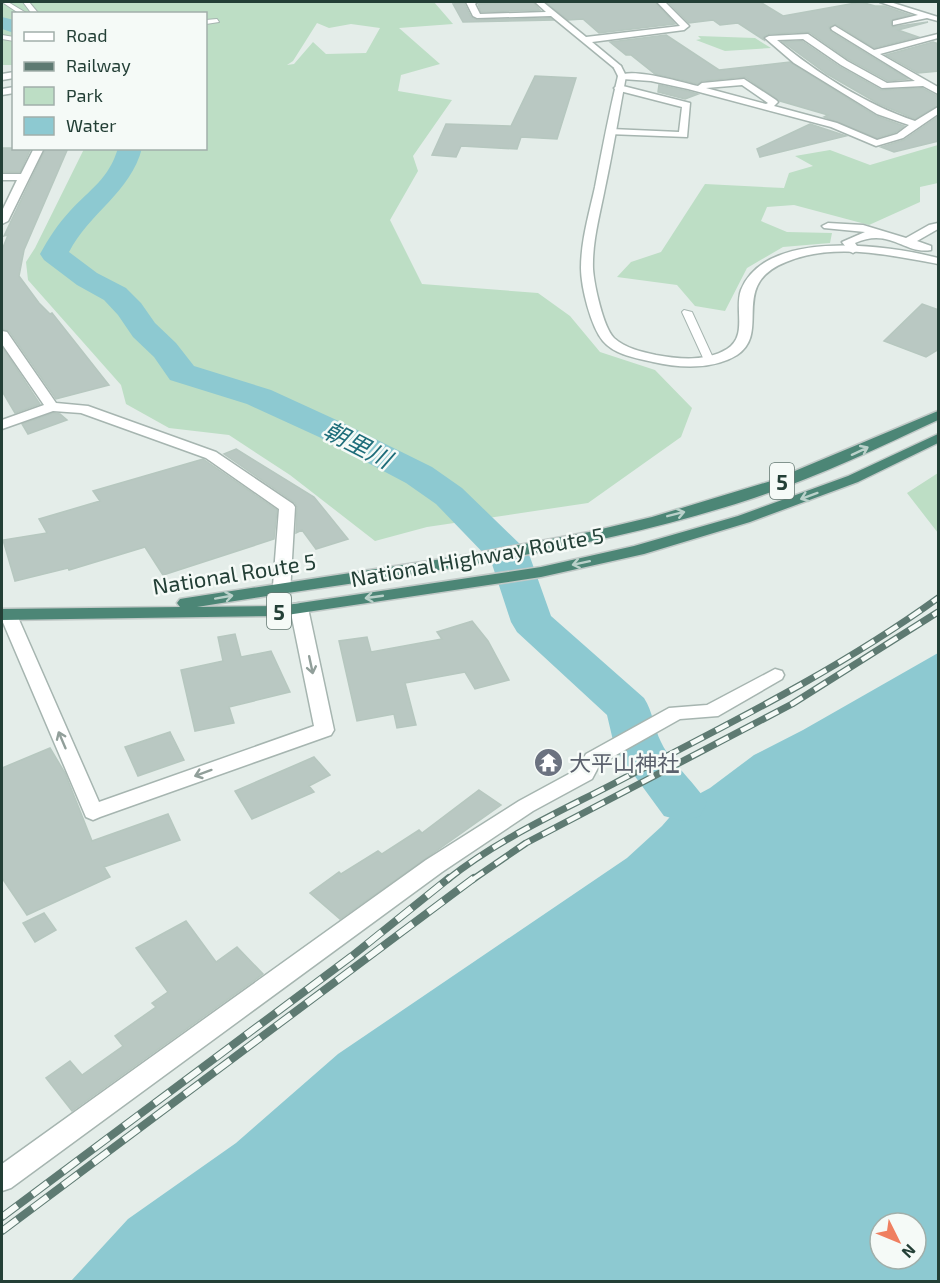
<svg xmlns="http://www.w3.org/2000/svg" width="940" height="1283" font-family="'Exo 2','Noto Sans JP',sans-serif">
<rect width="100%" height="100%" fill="#e4ede9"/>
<path fill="#bddec5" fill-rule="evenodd" d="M2 2H434L453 24 399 28 440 64 401 75 398 91 452 100 413 156 418 171 390 220 422 284 538 293 570 316 600 352 655 370 692 408 681 437 588 503 427 527 375 541 290 475 229 435 169 428 126 404 121 385 28 280 26 262 35 248 84 149 206 148V14H14L13 65H2ZM317 23 329 28 351 24 380 28 366 53 326 54 313 42 294 64 287 65 293 61Z
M698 36 755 38 771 48 725 51 696 40 701 39Z
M938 145V183L920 187V202L869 225 794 205 767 207 761 221 787 232 832 233 830 243 783 247 747 268 725 311 695 306 677 285 617 277 631 262 661 252 705 184 784 188 789 173 813 166 795 156 830 150 870 165Z
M938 473V533L907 493Z"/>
<path fill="#8dc9d1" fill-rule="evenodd" d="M938 653V1281H71L128 1219 236 1143 338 1054 627 858 662 826 682 803 710 788 754 755 803 730ZM880 1223H916V1259H880Z"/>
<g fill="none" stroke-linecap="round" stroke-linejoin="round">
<path fill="#8dc9d1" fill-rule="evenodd" d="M2 17 14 20V33L2 29Z
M118 148H142C131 192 89 213 69 252L97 273 126 288 141 303 155 323 176 343 194 366 271 390 343 423 432 467 462 488 524 548 530 557 551 616 644 698C653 712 654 728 661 742 669 761 695 782 707 803L700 816 682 821 664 816 615 749 607 715 517 632 511 622 491 561 436 504 406 483 319 437 247 404 170 380 154 357 133 337 118 315 104 300 77 285 44 260 40 254C48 239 58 224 70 211 90 189 109 179 118 148Z"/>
</g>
<path fill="#b9c8c2" stroke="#b6c7bf" stroke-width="1.5" d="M510 2H533L540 10 481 12 478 4Z
M546 2H655L675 24 599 33 583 19 568 20Z
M668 2H760L783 16 861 2 875 6H884L910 15 891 20 892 27 928 22 898 30 918 37 874 48 836 24 829 27 831 32 908 79 888 81 848 59 809 32 769 34 763 37 764 40 738 23 720 25 713 20 689 23Z
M464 3 471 17 477 20 550 18 553 20 463 22 453 4Z
M666 35 719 70 790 62 876 116 904 126 896 132 877 138 824 117 828 115 780 101 745 77 702 81 698 84 655 74 631 55H626L610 42Z
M802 41 840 67 881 90 922 88 939 97V105L915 119 879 104 827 74 783 42Z
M933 42 939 44V71L918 73 886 55Z
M535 76 576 78 557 139 521 137 517 149 461 146 456 157 432 155 446 124 511 126Z
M659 85 687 91 698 94 685 99 658 92Z
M939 116V141L894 152 881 147 904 140Z
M810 124 846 136 760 157 757 149Z
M2 148H31L20 172H2Z
M46 148H68L24 250 19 276 39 303 50 314 52 313 109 385 56 399 9 331 2 329V250L8 235 4 236Z
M922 304 939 310V349L926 357 884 341Z
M2 347 40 404 15 413 2 391Z
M53 413 60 414 67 420 28 434 22 424Z
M236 449 314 497 348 539 316 549 302 530 296 533 297 507 295 503 224 454Z
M203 459 277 510 274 539 163 575 145 547 69 570 68 568 15 581 3 540 47 533 39 519 100 501 93 491Z
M472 621 488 641 509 680 475 689 465 672 405 683 416 725 397 728 394 714 357 721 339 641 367 637 371 652 442 639 437 632Z
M235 634 241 657 271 651 290 692 229 707 234 723 195 731 181 670 223 661 218 637Z
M170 732 184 760 138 776 125 747Z
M50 748 65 773 92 841 168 814 180 840 104 867 110 877 27 915 2 878V768Z
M314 757 330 775 309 786 314 792 252 819 235 791Z
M479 790 501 805 340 919 310 893 339 872 341 874 378 851 382 854 419 830 422 833Z
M44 913 56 930 35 942 23 923Z
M186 921 216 962 237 947 263 974 72 1111 46 1078 70 1061 82 1075 123 1046 115 1036 156 1007 152 1003 168 992 136 948Z"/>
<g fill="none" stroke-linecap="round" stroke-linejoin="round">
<defs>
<path id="service" d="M2 2H8L28 14H20Z
M23 2H29L39 14H32Z
M217 19 219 22 206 24V20Z
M2 35 14 37V41L2 39Z
M684 310 692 312 714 360 713 362 709 363 704 360 682 312Z"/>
<path id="minor" d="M466 2H477L475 4 480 14 546 12 535 2H543L586 37 680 26 657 2H665L689 26 684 30 592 42 621 66V70L618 71 551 16 477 18 473 16Z
M880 2H890L938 17V21L927 18 893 25V21L918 15Z
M835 26 874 50 938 34V38L880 54 938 87V94L923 86 882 88 841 65 803 39 777 40C818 74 865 104 915 121L938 107V114L903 138 876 146 831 127 688 89 651 81 622 79 618 76C631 67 681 82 698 86L702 83 744 79 776 100 778 102 774 106 837 123 877 140 897 134 909 125 877 114 794 63 765 38 769 36 808 34 847 61 887 83 915 81 832 30 831 28ZM742 85 768 103 766 104 706 88Z
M14 72V78L2 80V74Z
M619 85 690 103 687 137 608 134V130L611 129 679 132 682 107 616 90 614 88Z
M14 87V93L2 95V89Z
M34 148H44L8 221 2 224V211L17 180H2V174H21Z
M828 223 863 225 906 238 929 225 938 223V229L917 241 931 246V250C905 255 890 227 855 243L859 249 853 253 849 251 842 242 865 232 824 228 822 226Z
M2 331 7 332 56 403 88 406 216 452 293 504 295 507 289 611 286 615H274L271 611 279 509 206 458 81 413 53 411 2 429V420L44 405 2 344Z
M299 603 305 604 308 608 334 730 331 735 100 817 93 820 86 817 2 620V611H14L17 615 99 802 314 726 290 608 293 604Z
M775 669 782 671 784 675 782 679 718 716 680 719 600 764 592 779 533 811 442 872 11 1188 2 1191V1164L426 860 519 801 578 769 586 754 669 708 707 705Z"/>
<path id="tertiary" d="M618 65 621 66 626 76C619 113 613 151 605 188 600 214 592 242 593 269 594 284 603 327 614 338 625 348 642 352 656 355 678 359 706 362 727 349 748 336 734 309 741 290 766 228 888 245 938 258V264C890 255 833 242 786 262 728 285 772 332 737 355 713 370 679 368 653 362 636 358 615 355 603 341 591 327 581 287 581 268 581 241 589 214 595 187 602 150 609 113 618 76L614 68Z"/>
<path id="trunk" d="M938 411V420C878 448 817 477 754 498 574 557 383 577 197 607L280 606 541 567 634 546 738 516 848 476 938 434V443L858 482 750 522 644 554 541 577 280 616 2 620V609L180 607 177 603 180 599 186 598 455 557 589 532 652 517 771 481Z"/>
</defs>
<use href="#service" stroke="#a6b5b0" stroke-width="2"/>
<use href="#minor" stroke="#a6b5b0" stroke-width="3"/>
<use href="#tertiary" stroke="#a6b5b0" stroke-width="3"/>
<use href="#trunk" stroke="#c1c9c7" stroke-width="3"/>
<use href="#service" fill="#fff" fill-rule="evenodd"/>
<use href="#minor" fill="#fff" fill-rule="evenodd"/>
<use href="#tertiary" fill="#fff" fill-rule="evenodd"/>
<use href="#trunk" fill="#4c8676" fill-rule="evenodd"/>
<defs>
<path id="rail-far1" d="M447 880C497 840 557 813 613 784 724 726 837 671 938 598
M472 880 526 843 792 704 938 612"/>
<path id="rail" d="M2 1217 352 956 449 878
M2 1231 474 878"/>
</defs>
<use href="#rail-far1" stroke="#5e7a72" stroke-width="7"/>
<use href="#rail" stroke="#5e7a72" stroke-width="8"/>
<use href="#rail-far1" stroke="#f5faf7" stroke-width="4.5" stroke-dasharray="14" stroke-linecap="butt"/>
<use href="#rail" stroke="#f5faf7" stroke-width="6" stroke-dasharray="19" stroke-linecap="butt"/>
</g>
<defs><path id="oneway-shaft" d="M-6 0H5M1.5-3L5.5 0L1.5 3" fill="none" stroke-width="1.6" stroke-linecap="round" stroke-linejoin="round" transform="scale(1.5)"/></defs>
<g stroke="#bad1ca">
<use href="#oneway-shaft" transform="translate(860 451) rotate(-25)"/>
<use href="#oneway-shaft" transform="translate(809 496) rotate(160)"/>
<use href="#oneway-shaft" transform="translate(676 514) rotate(-14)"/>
<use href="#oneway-shaft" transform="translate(581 563) rotate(168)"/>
<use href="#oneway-shaft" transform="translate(224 597) rotate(-10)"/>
<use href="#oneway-shaft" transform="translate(374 597) rotate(172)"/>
</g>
<g stroke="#919f9a">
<use href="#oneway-shaft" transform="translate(311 665) rotate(78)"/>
<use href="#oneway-shaft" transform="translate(62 740) rotate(-113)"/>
<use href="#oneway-shaft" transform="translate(203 773) rotate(160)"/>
</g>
<defs>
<symbol id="temple-disc" viewBox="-11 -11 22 22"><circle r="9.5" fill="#6b7280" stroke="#f5faf7"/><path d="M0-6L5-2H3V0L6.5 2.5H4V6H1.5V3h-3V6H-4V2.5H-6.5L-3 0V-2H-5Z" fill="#fff"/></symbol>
</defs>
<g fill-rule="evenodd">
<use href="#temple-disc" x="532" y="746" width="33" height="33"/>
</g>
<g text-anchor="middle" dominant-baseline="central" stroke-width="5" stroke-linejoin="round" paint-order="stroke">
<g fill="#f5faf7" stroke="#627770" stroke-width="1.5">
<rect x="770" y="463" width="24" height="36" rx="4.5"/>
<rect x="267" y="593" width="24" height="36" rx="4.5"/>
</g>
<g font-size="21" font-weight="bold" fill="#233f36">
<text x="782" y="481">5</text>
<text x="279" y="611">5</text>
</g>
<g font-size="22" fill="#233f36" stroke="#f5faf7">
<text transform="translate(477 556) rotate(-10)">National Highway Route 5</text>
<text transform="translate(234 573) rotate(-9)">National Route 5</text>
</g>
<g font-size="22" fill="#5b616d" stroke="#f5faf7" text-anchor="start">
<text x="569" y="762">大平山神社</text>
</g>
<g font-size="24" font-style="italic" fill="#1e6d7a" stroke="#f5faf7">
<text transform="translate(358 444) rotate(27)">朝里川</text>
</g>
</g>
<rect width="940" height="1283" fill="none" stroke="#233f36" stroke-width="6"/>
<rect x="12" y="12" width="195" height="138" fill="#f5faf7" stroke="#a1afaa" stroke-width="1.5"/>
<rect x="24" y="32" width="30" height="9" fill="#ffffff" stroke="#a1afaa" stroke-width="1.5"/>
<text x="66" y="42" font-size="18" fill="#233f36">Road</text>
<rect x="24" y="62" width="30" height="9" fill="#5e7a72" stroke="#a1afaa" stroke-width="1.5"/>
<text x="66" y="72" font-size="18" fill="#233f36">Railway</text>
<rect x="24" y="87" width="30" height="18" fill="#bddec5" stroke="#a1afaa" stroke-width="1.5"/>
<text x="66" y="102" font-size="18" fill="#233f36">Park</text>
<rect x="24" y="117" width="30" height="18" fill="#8dc9d1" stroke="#a1afaa" stroke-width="1.5"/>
<text x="66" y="132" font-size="18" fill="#233f36">Water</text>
<g transform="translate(898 1241) rotate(133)"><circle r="28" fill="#f5faf7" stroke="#a1afaa" stroke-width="1.5"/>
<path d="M0-4.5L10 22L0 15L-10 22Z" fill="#ef7f60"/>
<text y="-9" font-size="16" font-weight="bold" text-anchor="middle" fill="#233f36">N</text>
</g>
</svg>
